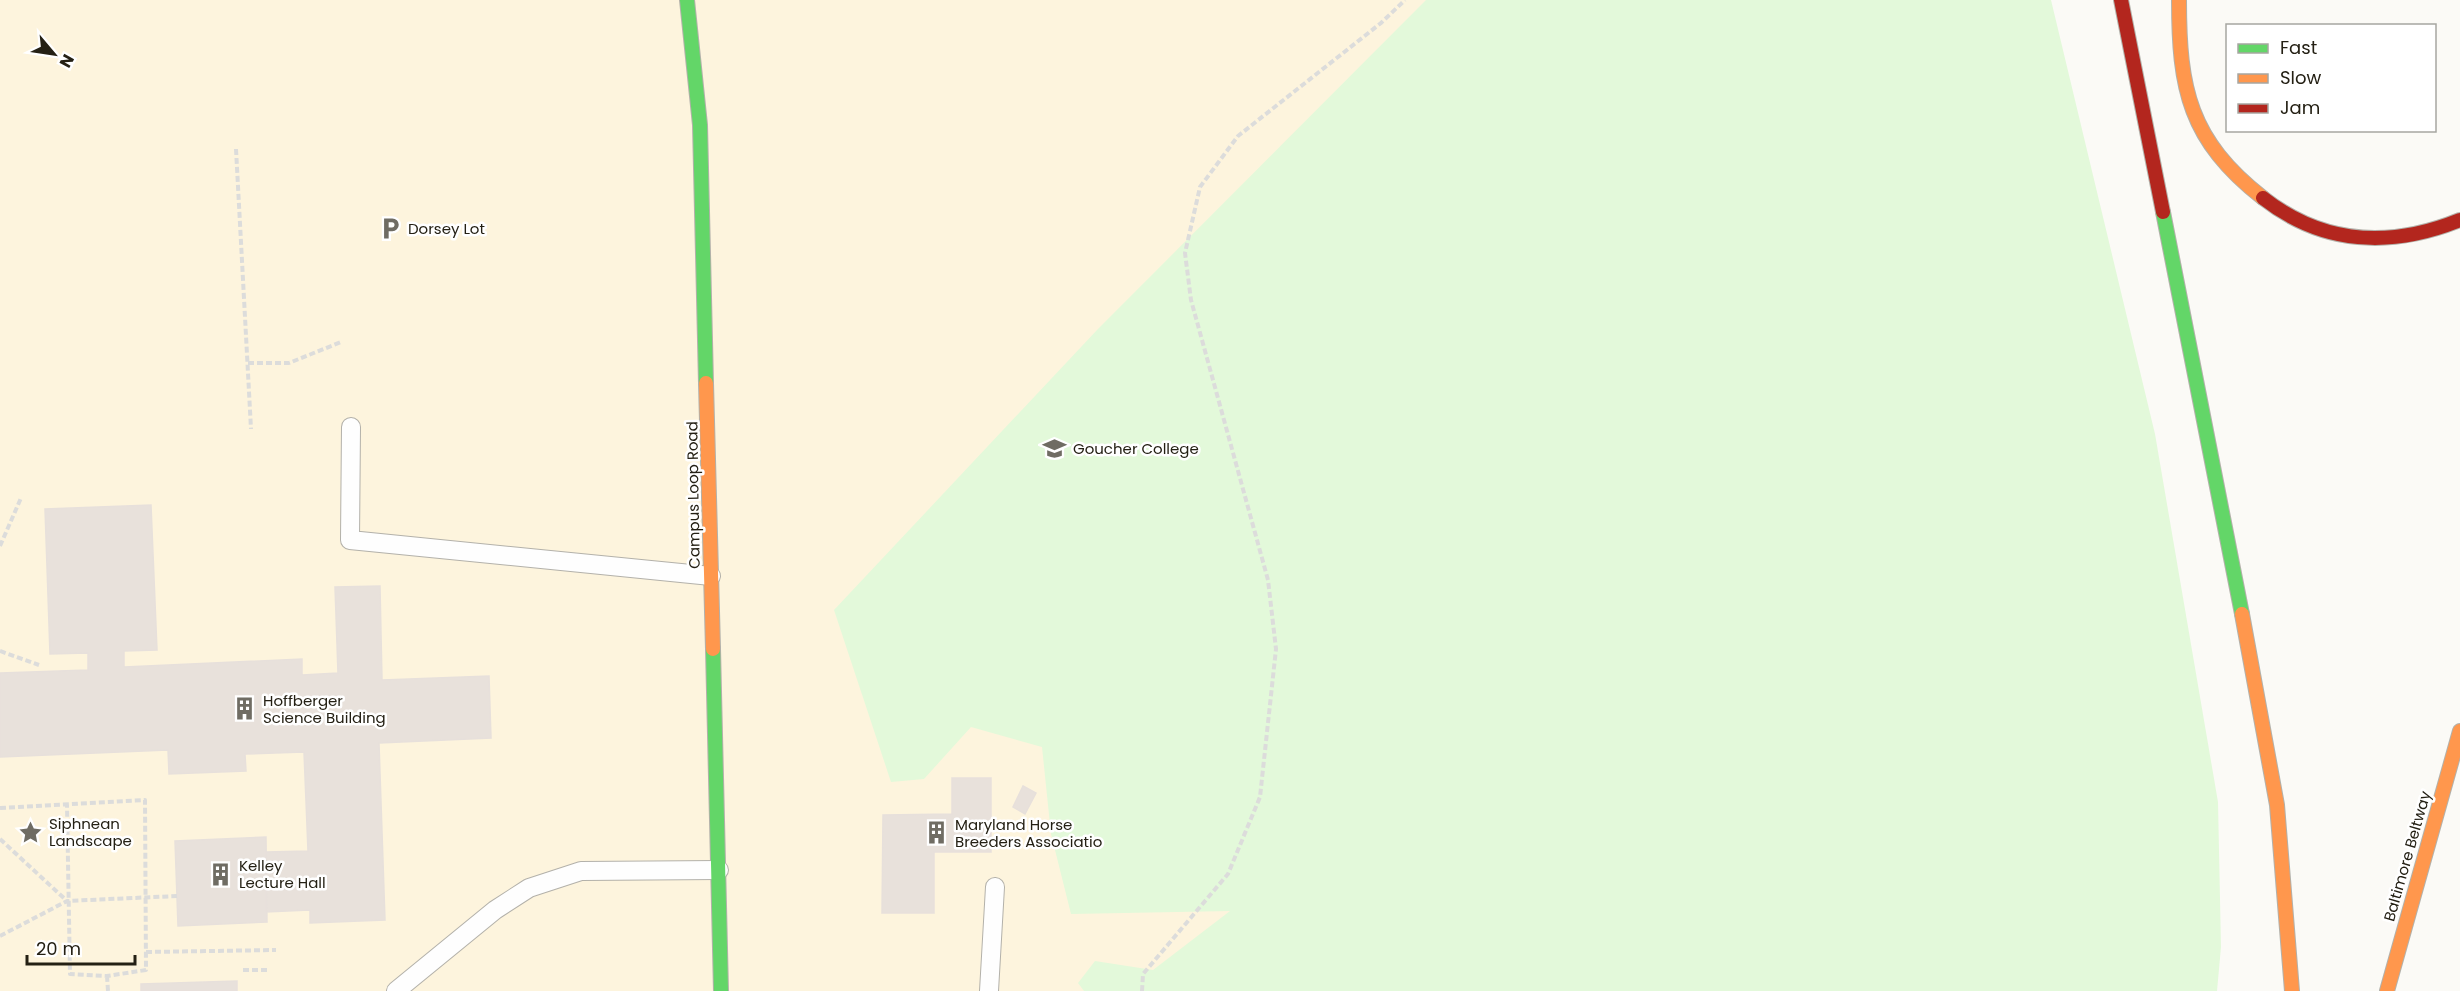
<svg xmlns="http://www.w3.org/2000/svg" width="2460" height="991" font-family="Poppins,sans-serif">
<rect width="100%" height="100%" fill="#fbfaf6"/>
<path fill="#fdf4dd" d="M0 0H2024L2178 991H0Z"/>
<path fill="#e3f9da" d="M1426 0H2051L2155 434 2218 802 2221 947 2217 991H1084L1078 983 1095 961 1153 970 1230 911 1071 914 1051 834 1042 747 971 727 924 779 891 782 834 610 1097 330Z"/>
<path fill="#e8e1db" stroke="#e7e0db" stroke-width="1.5" d="M151 505 157 650 124 651V667L302 659V675L338 673 335 587 380 586 382 680 489 676 491 738 379 743 385 920 310 923V910L266 912V852L308 851 304 752 245 754 246 771 169 774 168 750 0 757V673L88 670V653L50 654 45 509Z
M952 778H991V852H934V913H882L883 815 952 814Z
M1023 786 1036 793 1025 814 1013 807Z
M266 837 267 922 178 926 175 841Z
M237 981V991H141V984Z"/>
<g fill="none" stroke-linecap="round" stroke-linejoin="round">
<defs>
<path id="lane" d="M351 427 350 540 711 576
M396 991 495 910 529 888 581 871 719 870
M989 991 995 887"/>
<path id="fast" d="M687 0 700 125 706 383
M2163 212 2242 614
M713 649 721 991"/>
<path id="slow" d="M2179 0C2179 89 2189 140 2263 198
M706 383 713 649
M2242 614 2277 805 2292 991
M2387 991 2460 731"/>
<path id="jam" d="M2121 0 2163 212
M2263 198C2323 245 2391 248 2460 220"/>
</defs>
<use href="#lane" stroke="#b3b1aa" stroke-width="20"/>
<use href="#fast" stroke="#b3b1aa" stroke-width="16"/>
<use href="#slow" stroke="#b3b1aa" stroke-width="16"/>
<use href="#jam" stroke="#b3b1aa" stroke-width="16"/>
<path stroke="#dcdcdb" stroke-width="4" stroke-dasharray="6 3" stroke-linecap="butt" d="M236 149 251 429
M248 363H289L341 342
M0 546 21 498
M0 651 39 665
M0 808 145 800 146 970 107 976 70 974 67 805
M0 839 67 901
M0 936 67 901 177 896
M146 952 276 950
M243 970H268
M107 976 108 991
M1142 991 1143 974 1228 874 1260 797 1276 649 1268 580 1191 300 1185 253 1200 187 1238 136 1381 23 1405 0"/>
<use href="#lane" stroke="#fefefe" stroke-width="18"/>
<use href="#fast" stroke="#63d668" stroke-width="14"/>
<use href="#slow" stroke="#ff974d" stroke-width="14"/>
<use href="#jam" stroke="#b3261e" stroke-width="14"/>
</g>
<defs>
<symbol id="parking-bare" viewBox="-9 -9 18 18"><path d="M-3.5-5.5H1a3.5 3.5 0 0 1 0 7H-1V5.5H-3.5ZM-1-3.4V-.6H.8a1.4 1.4 0 0 0 0-2.8Z" fill="#6f6c63" stroke="#fff" stroke-width="2.5" paint-order="stroke"/></symbol>
<symbol id="university-bare" viewBox="-9 -9 18 18"><path d="M0-5L7-2L0 1L-7-2ZM-4 1L0 2.5L4 1V4Q0 6-4 4Z" fill="#6f6c63" stroke="#fff" stroke-width="2.5" paint-order="stroke"/></symbol>
<symbol id="building-bare" viewBox="-9 -9 18 18"><path d="M-4-6H4V6H1V3H-1V6H-4ZM-2.5-4.3h1.7v1.8h-1.7ZM.8-4.3h1.7v1.8H.8ZM-2.5-1h1.7V.8h-1.7ZM.8-1h1.7V.8H.8Z" fill="#6f6c63" stroke="#fff" stroke-width="2.5" paint-order="stroke"/></symbol>
<symbol id="sight-bare" viewBox="-9 -9 18 18"><path d="M0-6L1.8-2.2L6-1.7L2.9 1.2L3.7 5.4L0 3.3L-3.7 5.4L-2.9 1.2L-6-1.7L-1.8-2.2Z" fill="#6f6c63" stroke="#fff" stroke-width="2.5" paint-order="stroke"/></symbol>
</defs>
<g fill-rule="evenodd">
<use href="#parking-bare" x="374" y="212" width="33" height="33"/>
<use href="#university-bare" x="1038" y="432" width="33" height="33"/>
<use href="#building-bare" x="228" y="692" width="33" height="33"/>
<use href="#sight-bare" x="14" y="816" width="33" height="33"/>
<use href="#building-bare" x="920" y="816" width="33" height="33"/>
<use href="#building-bare" x="204" y="858" width="33" height="33"/>
</g>
<g text-anchor="middle" dominant-baseline="central" stroke-width="5" stroke-linejoin="round" paint-order="stroke">
<g font-size="15" fill="#242014" stroke="#fff" text-anchor="start">
<text x="408" y="228">Dorsey Lot</text>
<text x="1073" y="448">Goucher College</text>
<text x="263" y="700">Hoffberger<tspan x="263" dy="17">Science Building</tspan></text>
<text x="49" y="823">Siphnean<tspan x="49" dy="17">Landscape</tspan></text>
<text x="955" y="824">Maryland Horse<tspan x="955" dy="17">Breeders Associatio</tspan></text>
<text x="239" y="865">Kelley<tspan x="239" dy="17">Lecture Hall</tspan></text>
</g>
<g font-size="15" fill="#242014" stroke="#fff">
<text transform="translate(693 495) rotate(-91)">Campus Loop Road</text>
<text transform="translate(2407 856) rotate(-74)">Baltimore Beltway</text>
</g>
</g>
<rect x="2226" y="24" width="210" height="108" fill="#ffffff" stroke="#a7a6a1" stroke-width="1.5"/>
<rect x="2238" y="44" width="30" height="9" fill="#63d668" stroke="#a7a6a1" stroke-width="1.5"/>
<text x="2280" y="54" font-size="18" fill="#242014">Fast</text>
<rect x="2238" y="74" width="30" height="9" fill="#ff974d" stroke="#a7a6a1" stroke-width="1.5"/>
<text x="2280" y="84" font-size="18" fill="#242014">Slow</text>
<rect x="2238" y="104" width="30" height="9" fill="#b3261e" stroke="#a7a6a1" stroke-width="1.5"/>
<text x="2280" y="114" font-size="18" fill="#242014">Jam</text>
<g transform="translate(54 54) rotate(119)" stroke="#ffffff" stroke-width="4.5" paint-order="stroke">
<path d="M0-4.5L10 22L0 15L-10 22Z" fill="#242014"/>
<text y="-9" font-size="16" font-weight="bold" text-anchor="middle" fill="#242014">N</text>
</g>
<path d="M27 955v9h108v-9" fill="none" stroke="#242014" stroke-width="3"/>
<text x="36" y="955" font-size="18" fill="#242014" stroke="#ffffff" stroke-width="4.5" paint-order="stroke">20 m</text>
</svg>
